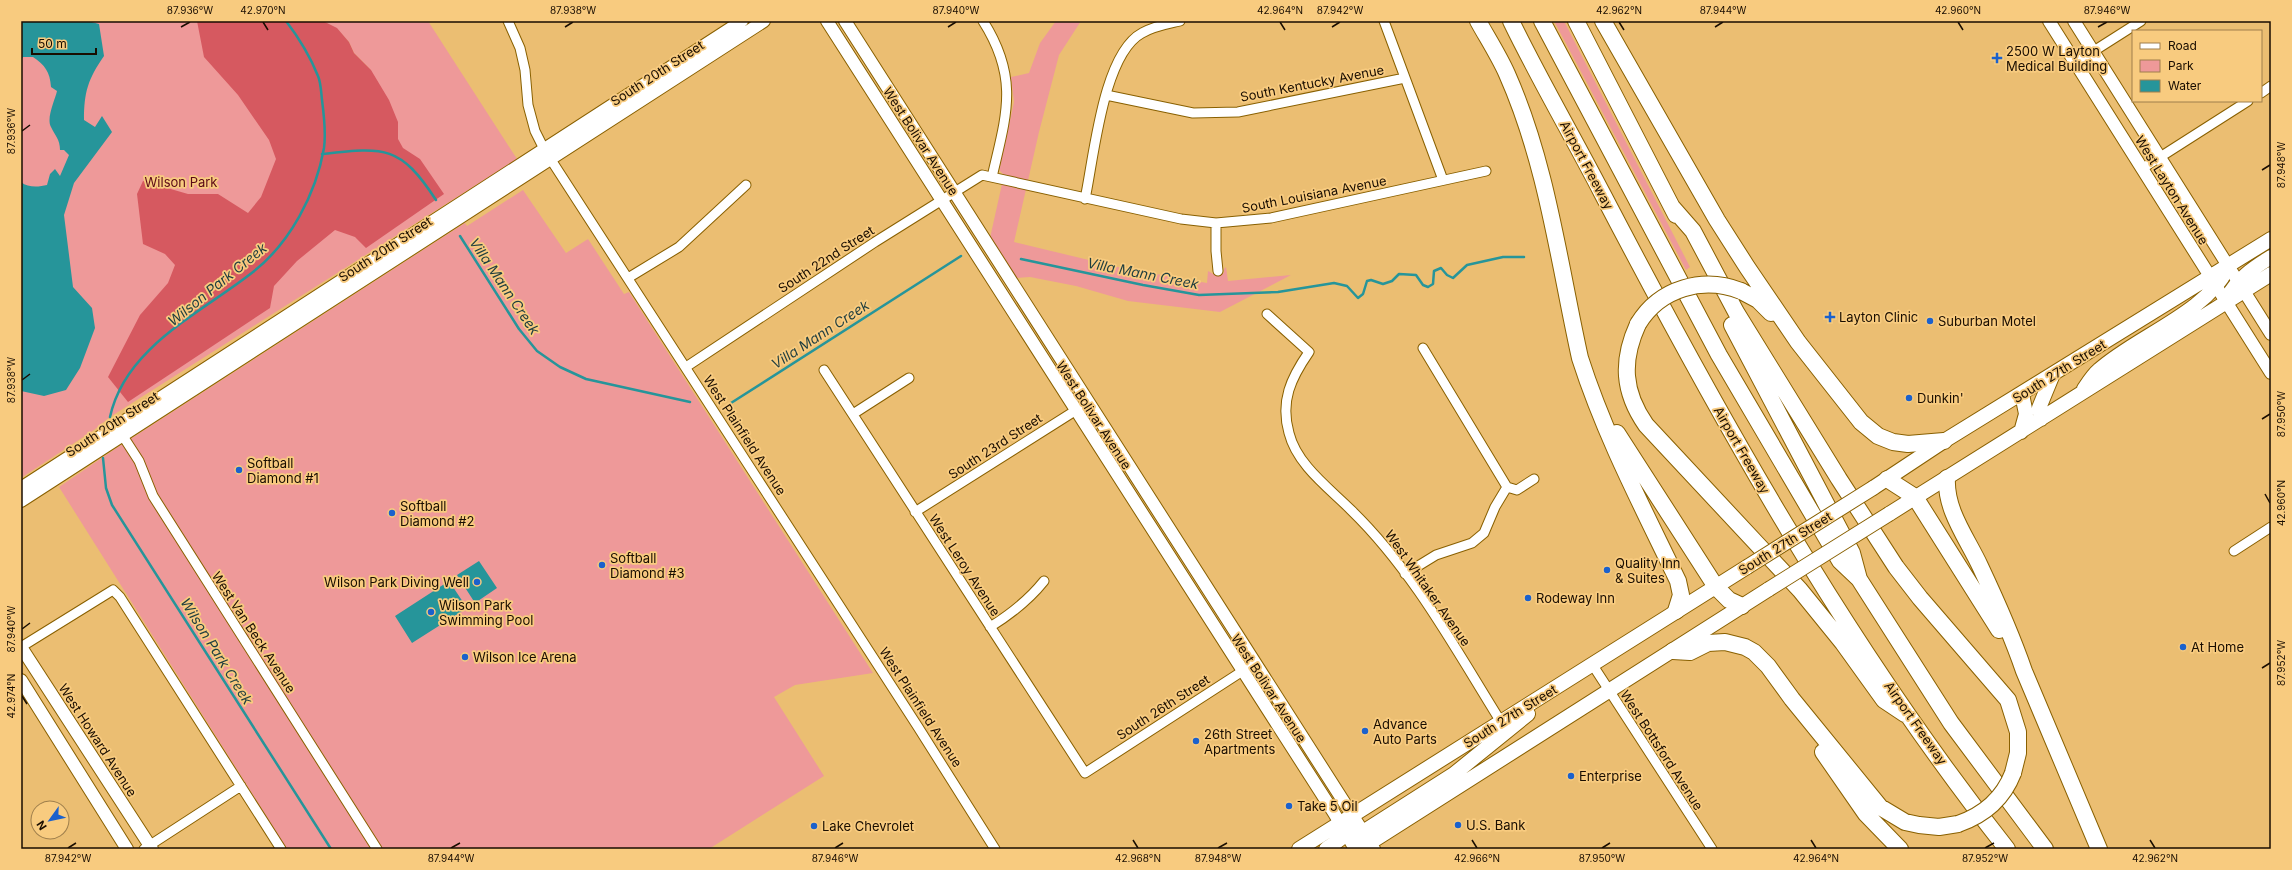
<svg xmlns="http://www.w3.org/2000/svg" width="2292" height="870" font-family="Inter,sans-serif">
<rect width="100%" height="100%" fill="#ebbe72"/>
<path fill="#e99" d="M21 21H312L371 70 354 53 349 42 337 29 323 21H428L517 159 110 417 94 430 21 478Z
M1056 21H1081L1059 55 1039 132 1014 242 1122 268 1207 283 1208 271 1215 275 1224 273V269L1226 267 1228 281 1291 275 1220 312 1128 301 1076 286 1030 277 1015 278 990 238 1004 175 1000 171V167L1014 102 1011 77 1029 73 1040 43Z
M1554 21H1564L1690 267 1686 270Z
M523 190 566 253 588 239 624 294 629 292 873 673 795 685 774 697 824 776 709 849H287L59 487 115 449 440 239 465 223 467 226Z"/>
<path fill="#d65960" d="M197 21H323L337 28 349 42 354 53 371 70 389 100 398 122V139L403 148 420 159 444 194 366 248 355 237 335 230 297 261 274 286 270 308 128 402 108 377 140 315 168 283 175 265 165 254 143 244 137 194 143 181 188 194H218L248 213 261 197 276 159 269 140 238 95 204 57Z"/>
<path fill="#26959a" d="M21 21H88L99 24 104 56C88 79 84 92 84 120L95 127 102 116 112 132 74 183 64 215 73 287 92 308 95 328 80 368 66 390 44 396 21 391V182C28 188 39 187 47 185L50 174 55 169 60 176 69 155 64 150H60C60 139 55 136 51 127 46 118 55 100 57 91L51 87C50 72 45 65 33 57H23L21 60Z
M479 561 497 588 475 603 457 575Z
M449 581 467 608 412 643 395 616Z"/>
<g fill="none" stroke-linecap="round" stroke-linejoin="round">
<path stroke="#26959a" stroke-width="2.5" d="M322 154C385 147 400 145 436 200
M460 236 519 329 537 351 560 367 586 379 690 402
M1021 259 1143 285 1199 295 1278 292 1334 283 1347 286 1358 298 1363 294 1367 281 1371 280 1383 284 1392 281 1399 274 1416 275 1423 285 1428 287 1433 284 1434 271 1441 268 1447 275 1453 278 1467 265 1503 257H1524
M731 403 961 256
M110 417C125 347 201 313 253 272 290 243 316 194 324 148 326 133 324 115 322 100 321 92 321 83 318 76 310 56 299 38 286 21
M103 458 106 488 112 505 331 849"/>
<defs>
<path id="street" d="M508 21 520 48 525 70 528 105 535 131 544 149 918 727 995 849
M983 21C1020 79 1006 116 992 177
M1384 21 1443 180
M2075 63 2141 21
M2261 93 2271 86
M1106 95 1193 113 1238 112 1405 78
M2143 168 2248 101
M1085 199C1094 157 1103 54 1142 33 1154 26 1167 24 1180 21
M1216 223V251L1218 271
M628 278 679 247 746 185
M1267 314 1309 352C1291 378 1280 401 1289 433 1297 465 1329 488 1351 510 1413 570 1456 650 1501 722
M1423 348 1507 487 1517 490 1534 479
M686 367 875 242 982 175 1181 219 1216 223 1271 218 1486 171
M824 370 1085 773 1255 663
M853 414 909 378
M119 430 139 461 153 496 377 849
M915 512 1089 402
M2234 551 2271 527
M1405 574 1436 555 1472 543 1484 533 1495 507 1507 487
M990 627C1011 614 1028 601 1044 581
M21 647 113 590 120 597 281 849
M1592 664 1712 849
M144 849 241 786"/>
<path id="secondary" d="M827 21 1334 813 1355 849
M845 21 1374 849
M2049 21 2271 373
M2074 21 2271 334
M21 488 742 21
M21 501 764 21
M21 647 152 849
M21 680 127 849"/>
<path id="primary" d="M2227 298C2237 279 2253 268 2271 257
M2084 389C2088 383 2093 375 2099 370 2134 338 2207 312 2227 269
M2041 419 2039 408 2053 374
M2021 432 2026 414 2022 394
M1873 488 1944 441 2271 239
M1889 514 2271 274
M1299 849 1747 567
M1326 849C1341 839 1351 834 1352 815
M1356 849 1357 840 1363 832 1454 774 1528 714
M1360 849 1769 589"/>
<path id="highway" d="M1478 21C1488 39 1499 56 1507 74 1547 164 1559 263 1580 358 1605 436 1643 508 1678 581L1681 595 1676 611
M1511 21C1539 79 1572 135 1602 193 1721 421 1847 647 2007 849
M1542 21 1719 355 1840 561 1859 579 1951 723 2045 849
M1576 21 1676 215
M1603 21 1717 220 1747 267 1798 342 1861 422 1878 436 1893 442 1908 444 1944 441
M1672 207 1693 231 1736 312 1839 479 1896 567 1920 598 2008 700 2018 732V753L2013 773
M1741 291 1758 300 1771 313
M1638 324C1621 361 1623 392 1646 425L1800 590 1843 643 1884 700 1905 714
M1732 325 1852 553 1859 579
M1617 433 1716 587 1729 600 1742 606
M1947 478C1945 510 1967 538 1980 566 1996 600 2012 636 2024 671L2099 849
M1887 479 1915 497 1999 630
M1673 651 1690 652 1708 643 1725 642 1745 647 1754 652 1768 666 1792 699 1880 807 1905 822 1919 825 1939 827 1958 824
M1823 752 1866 814 1900 849"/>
</defs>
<use href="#street" stroke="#896001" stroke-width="11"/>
<use href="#secondary" stroke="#896001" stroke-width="14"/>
<use href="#primary" stroke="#896001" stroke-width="16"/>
<use href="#highway" stroke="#896001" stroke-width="18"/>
<use href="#street" stroke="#fff" stroke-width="9"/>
<use href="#secondary" stroke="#fff" stroke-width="12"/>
<use href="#primary" stroke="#fff" stroke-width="14"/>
<use href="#highway" stroke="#fff" stroke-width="16"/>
<defs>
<path id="primary-bridge" d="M1747 567 1873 488
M1769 589 1889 514"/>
<path id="highway-bridge" d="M1638 324C1660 288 1703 276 1741 291
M1958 824C1984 815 2003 799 2013 773"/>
</defs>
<use href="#primary-bridge" stroke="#896001" stroke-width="16" stroke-linecap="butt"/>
<use href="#highway-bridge" stroke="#896001" stroke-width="18" stroke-linecap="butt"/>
<use href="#primary-bridge" stroke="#fff" stroke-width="14"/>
<use href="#highway-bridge" stroke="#fff" stroke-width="16"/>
</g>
<path fill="none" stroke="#190d00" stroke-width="1.5" d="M263 22 268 30M1280 22 1285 30M1619 22 1624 30M1958 22 1963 30M181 27 190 22M565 27 573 22M948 27 956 22M1332 27 1340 22M1715 27 1723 22M2098 27 2107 22M22 131 30 125M2262 170 2270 165M22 380 30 374M2262 419 2270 414M2265 494 2270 503M22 629 30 623M2262 668 2270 663M22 696 27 704M1133 840 1138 848M1472 840 1477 848M1811 840 1816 848M2150 840 2155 848M68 848 76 843M451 848 460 843M835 848 843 843M1218 848 1227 843M1602 848 1610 843M1985 848 1994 843"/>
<g fill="#1b61cc" stroke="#f8cb7f" stroke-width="1.5">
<path d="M1995 52h4v4h4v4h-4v4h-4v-4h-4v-4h4z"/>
<path d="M1828 311h4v4h4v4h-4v4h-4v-4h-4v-4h4z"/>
<circle cx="1930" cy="321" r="4"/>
<circle cx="1909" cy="398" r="4"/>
<circle cx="239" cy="470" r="4"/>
<circle cx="392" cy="513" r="4"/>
<circle cx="602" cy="565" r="4"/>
<circle cx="1607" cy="570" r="4"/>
<circle cx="477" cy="582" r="4"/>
<circle cx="1528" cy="598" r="4"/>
<circle cx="431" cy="612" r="4"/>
<circle cx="2183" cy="647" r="4"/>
<circle cx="465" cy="657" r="4"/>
<circle cx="1365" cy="731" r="4"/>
<circle cx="1196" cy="741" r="4"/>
<circle cx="1571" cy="776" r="4"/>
<circle cx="1289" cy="806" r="4"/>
<circle cx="1458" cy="825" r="4"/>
<circle cx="814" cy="826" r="4"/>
</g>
<g text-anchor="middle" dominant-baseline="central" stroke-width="3.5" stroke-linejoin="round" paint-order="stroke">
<g font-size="13" fill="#190d00" stroke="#f8cb7f" text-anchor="start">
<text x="2006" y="51">2500 W Layton<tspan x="2006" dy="15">Medical Building</tspan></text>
<text x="1839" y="317">Layton Clinic</text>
<text x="1938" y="321">Suburban Motel</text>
<text x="1917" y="398">Dunkin'</text>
<text x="247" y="463">Softball<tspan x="247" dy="15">Diamond #1</tspan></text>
<text x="400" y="506">Softball<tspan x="400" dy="15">Diamond #2</tspan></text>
<text x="610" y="558">Softball<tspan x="610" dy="15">Diamond #3</tspan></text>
<text x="1615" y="563">Quality Inn<tspan x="1615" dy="15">&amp; Suites</tspan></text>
<text x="469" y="582" text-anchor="end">Wilson Park Diving Well</text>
<text x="1536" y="598">Rodeway Inn</text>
<text x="439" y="605">Wilson Park<tspan x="439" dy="15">Swimming Pool</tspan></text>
<text x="2191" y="647">At Home</text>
<text x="473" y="657">Wilson Ice Arena</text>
<text x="1373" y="724">Advance<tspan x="1373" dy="15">Auto Parts</tspan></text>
<text x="1204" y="734">26th Street<tspan x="1204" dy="15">Apartments</tspan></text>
<text x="1579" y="776">Enterprise</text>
<text x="1297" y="806">Take 5 Oil</text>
<text x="1466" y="825">U.S. Bank</text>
<text x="822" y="826">Lake Chevrolet</text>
</g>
<g font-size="13" fill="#190d00" stroke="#f8cb7f">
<text transform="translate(657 73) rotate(-33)">South 20th Street</text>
<text transform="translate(1312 83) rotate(-11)">South Kentucky Avenue</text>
<text transform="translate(921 141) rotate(57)">West Bolivar Avenue</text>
<text transform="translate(1587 165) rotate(62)">Airport Freeway</text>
<text transform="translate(2172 190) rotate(58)">West Layton Avenue</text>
<text transform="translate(1314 194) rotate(-11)">South Louisiana Avenue</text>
<text transform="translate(385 249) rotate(-33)">South 20th Street</text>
<text transform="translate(826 259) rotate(-33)">South 22nd Street</text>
<text transform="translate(2059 371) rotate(-32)">South 27th Street</text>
<text transform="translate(1094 415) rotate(57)">West Bolivar Avenue</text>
<text transform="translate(112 424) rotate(-33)">South 20th Street</text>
<text transform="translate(745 435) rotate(57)">West Plainfield Avenue</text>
<text transform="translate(995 446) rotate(-33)">South 23rd Street</text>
<text transform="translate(1742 450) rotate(60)">Airport Freeway</text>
<text transform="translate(1785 543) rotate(-32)">South 27th Street</text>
<text transform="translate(965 565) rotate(57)">West Leroy Avenue</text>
<text transform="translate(1428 588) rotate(55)">West Whitaker Avenue</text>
<text transform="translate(254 632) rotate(57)">West Van Beck Avenue</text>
<text transform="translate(1269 688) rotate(57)">West Bolivar Avenue</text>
<text transform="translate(921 707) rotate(57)">West Plainfield Avenue</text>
<text transform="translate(1163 707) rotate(-33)">South 26th Street</text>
<text transform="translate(1510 716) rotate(-32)">South 27th Street</text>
<text transform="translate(1916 723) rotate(55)">Airport Freeway</text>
<text transform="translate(98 740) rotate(57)">West Howard Avenue</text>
<text transform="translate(1662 750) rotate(57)">West Bottsford Avenue</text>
</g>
<g font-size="13" fill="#5b0917" stroke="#f8cb7f">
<text x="181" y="182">Wilson Park</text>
</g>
<g font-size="14" font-style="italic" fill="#1e3d3f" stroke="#f8cb7f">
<text transform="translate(1143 273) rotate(11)">Villa Mann Creek</text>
<text transform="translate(217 284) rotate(-39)">Wilson Park Creek</text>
<text transform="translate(505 286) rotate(56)">Villa Mann Creek</text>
<text transform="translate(820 334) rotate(-33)">Villa Mann Creek</text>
<text transform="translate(217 651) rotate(58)">Wilson Park Creek</text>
</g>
</g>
<rect width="2292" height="870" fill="none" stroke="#f8cb7f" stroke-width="44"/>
<rect x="2132" y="30" width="130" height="72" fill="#f8cb7f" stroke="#9f7f4c"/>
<rect x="2140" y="43" width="20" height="6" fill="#ffffff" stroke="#9f7f4c"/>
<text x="2168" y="50" font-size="12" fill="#190d00">Road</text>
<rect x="2140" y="60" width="20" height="12" fill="#ee9999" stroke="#9f7f4c"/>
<text x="2168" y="70" font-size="12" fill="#190d00">Park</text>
<rect x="2140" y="80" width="20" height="12" fill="#26959a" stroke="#9f7f4c"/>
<text x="2168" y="90" font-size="12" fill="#190d00">Water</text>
<g transform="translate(50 820) rotate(237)"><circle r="19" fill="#f8cb7f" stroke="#9f7f4c"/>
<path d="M0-3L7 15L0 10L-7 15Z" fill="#1b61cc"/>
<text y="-6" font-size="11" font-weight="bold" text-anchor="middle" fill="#190d00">N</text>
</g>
<path d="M32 48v6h64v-6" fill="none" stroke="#190d00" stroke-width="2"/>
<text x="38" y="48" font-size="12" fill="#190d00" stroke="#f8cb7f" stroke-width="3" paint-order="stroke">50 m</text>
<rect x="22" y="22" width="2248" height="826" fill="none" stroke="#190d00" stroke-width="1.5"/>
<g font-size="10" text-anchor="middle" fill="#190d00">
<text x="190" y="14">87.936°W</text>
<text x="263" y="14">42.970°N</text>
<text x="573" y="14">87.938°W</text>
<text x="956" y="14">87.940°W</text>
<text x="1280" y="14">42.964°N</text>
<text x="1340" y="14">87.942°W</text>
<text x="1619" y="14">42.962°N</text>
<text x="1723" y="14">87.944°W</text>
<text x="1958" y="14">42.960°N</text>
<text x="2107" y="14">87.946°W</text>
<text transform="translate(11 131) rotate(-90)" y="4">87.936°W</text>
<text transform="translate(2281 165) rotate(-90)" y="4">87.948°W</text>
<text transform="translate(11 380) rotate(-90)" y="4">87.938°W</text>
<text transform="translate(2281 414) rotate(-90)" y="4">87.950°W</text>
<text transform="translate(2281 503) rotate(-90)" y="4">42.960°N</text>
<text transform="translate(11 629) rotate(-90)" y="4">87.940°W</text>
<text transform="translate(2281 663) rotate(-90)" y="4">87.952°W</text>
<text transform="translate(11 696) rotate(-90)" y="4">42.974°N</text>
<text x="68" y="862">87.942°W</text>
<text x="451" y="862">87.944°W</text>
<text x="835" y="862">87.946°W</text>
<text x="1138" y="862">42.968°N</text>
<text x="1218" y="862">87.948°W</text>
<text x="1477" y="862">42.966°N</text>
<text x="1602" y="862">87.950°W</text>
<text x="1816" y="862">42.964°N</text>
<text x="1985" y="862">87.952°W</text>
<text x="2155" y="862">42.962°N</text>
</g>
</svg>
